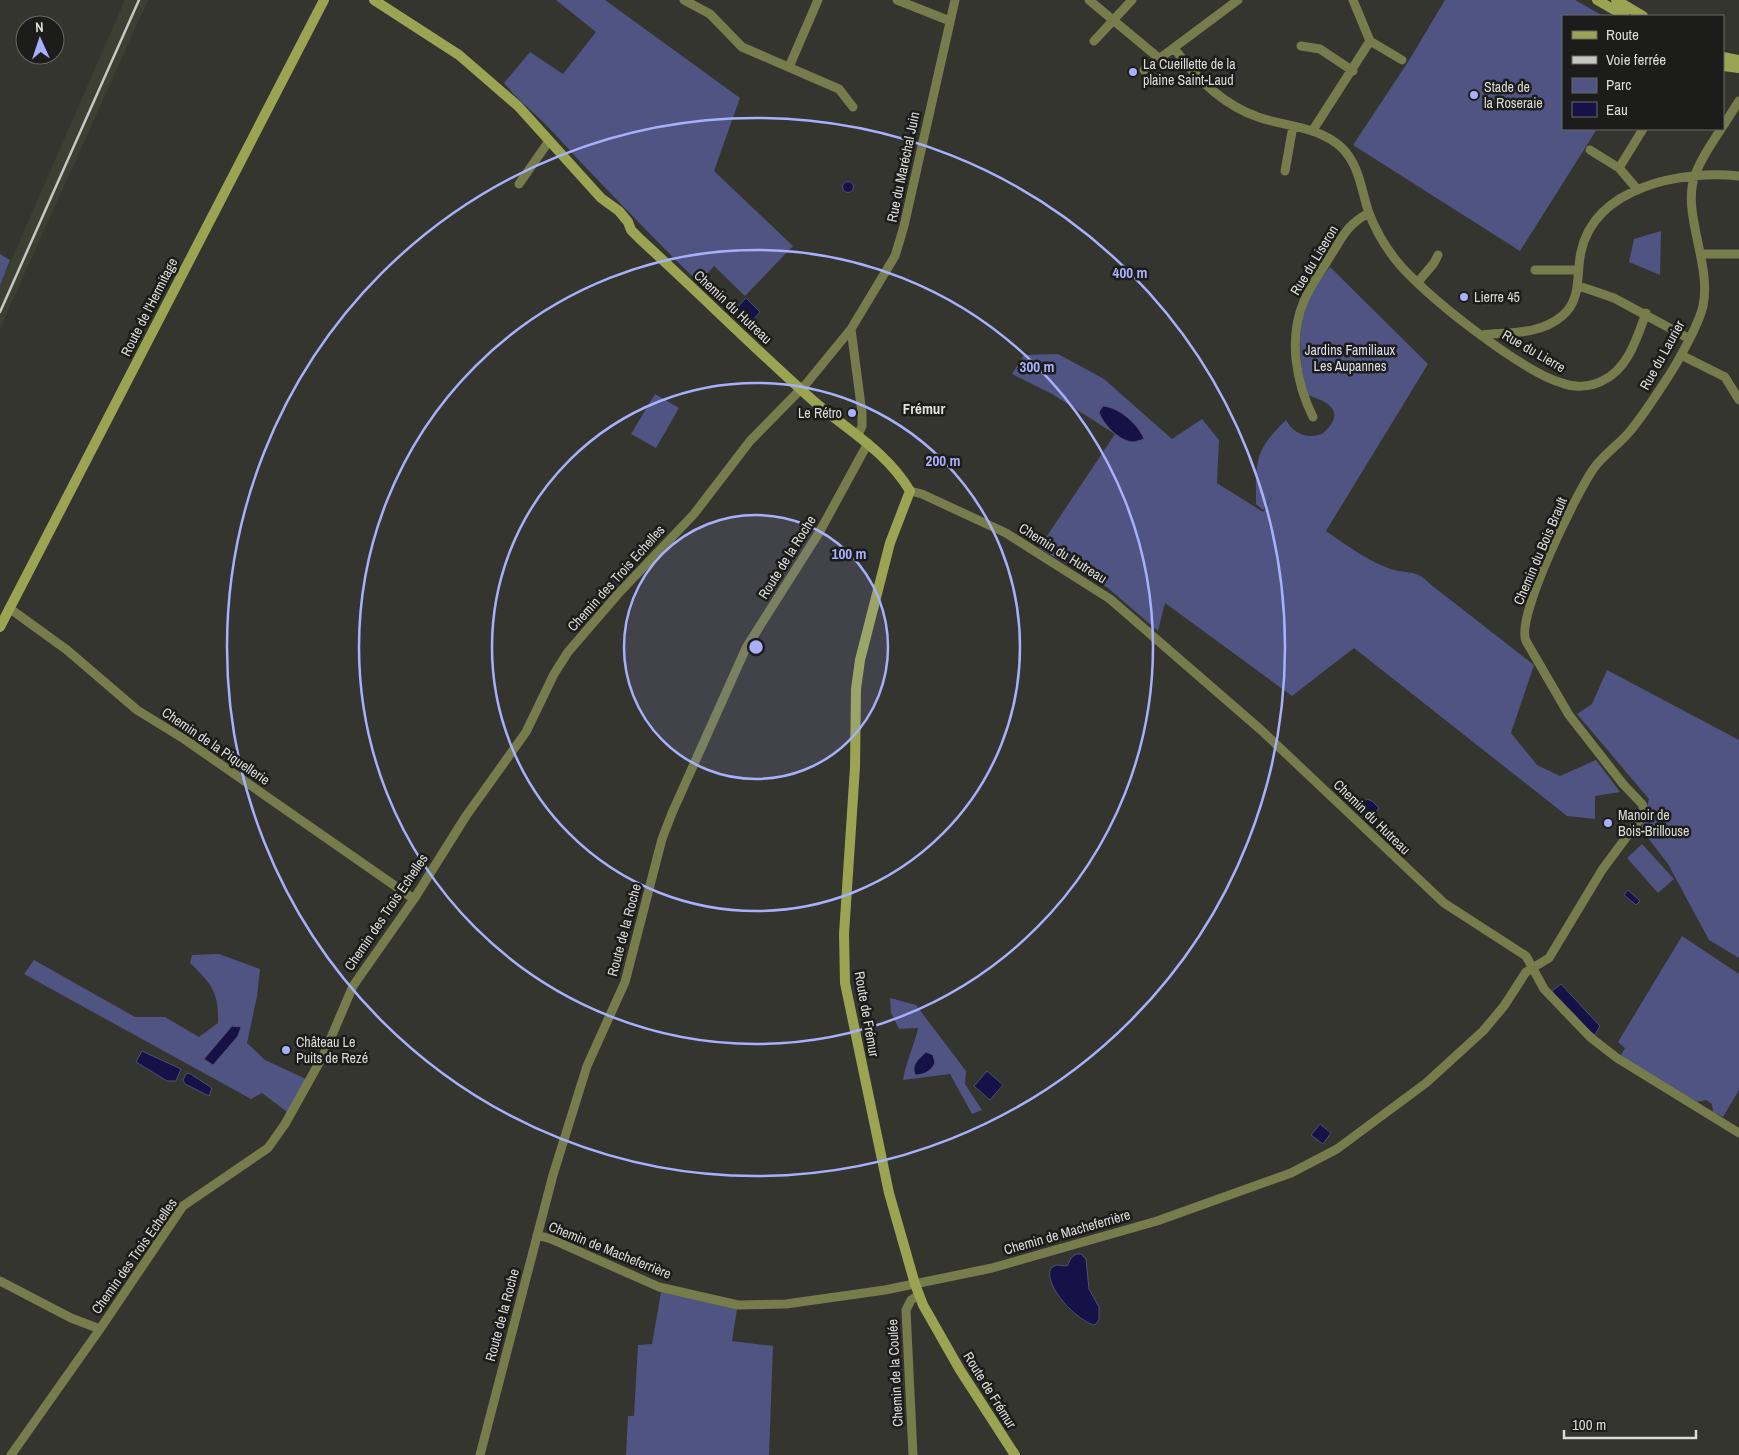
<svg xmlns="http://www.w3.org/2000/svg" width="1739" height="1455" font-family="'Archivo Narrow',sans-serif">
<rect width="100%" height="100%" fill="#34352f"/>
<path fill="#3e3f33" d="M125 0H148L0 328V286Z"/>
<path fill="#4f5482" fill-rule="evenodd" d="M556 0H605L740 98 714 171 793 246 745 296 714 266 699 283C648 233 599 182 550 129 535 113 518 100 504 83L530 52 563 74 596 32Z
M1445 0H1575L1603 16H1563V129H1597L1520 251 1353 145 1408 62Z
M1661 231 1660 275 1629 262 1634 239Z
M0 254 10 260 0 286Z
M1330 267 1428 364 1326 531C1346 545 1365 559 1388 568 1406 575 1416 568 1430 584L1534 665 1511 733 1537 765 1560 776 1596 760 1620 792 1595 796V819L1567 816 1354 648 1292 696 1165 603 1158 631 1108 588 1039 548 1115 434 1052 394 1012 374 1024 355 1058 354 1104 379 1172 439 1202 419 1219 440 1217 483 1263 512 1274 494 1263 510 1256 504C1256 461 1254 451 1286 420 1294 434 1306 439 1322 434 1347 413 1330 401 1306 395 1297 341 1294 313 1330 267Z
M655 394 679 408 656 448 631 434Z
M1607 670 1739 740V958L1709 940 1668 864 1641 829 1649 799 1577 714 1592 704Z
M1642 844 1674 879 1658 893 1627 858Z
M1682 936 1739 974V1090L1723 1117 1713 1112 1712 1104 1706 1100 1697 1102 1628 1061 1621 1055 1625 1048 1618 1042Z
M219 954 260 969 257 996 247 1043 265 1060 306 1079 287 1112 262 1093 251 1099 24 974 34 960 135 1017H165L199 1037 218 1023C219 993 212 984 190 963L192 955ZM232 1026 238 1036 213 1065 204 1059Z
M890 998 916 1005 966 1071 965 1084 982 1110 972 1114 950 1074 903 1080C906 1062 914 1046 918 1028L899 1029 891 1013Z
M661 1292 737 1309 732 1341 773 1346 769 1455H626L628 1416H634L638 1345 652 1344Z"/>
<path fill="#161248" stroke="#514f73" d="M842.5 187a5.5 5.5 0 1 1 11 0a5.5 5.5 0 1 1-11 0Z
M746 298 760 312 748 325 734 311Z
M1103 406C1119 407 1139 425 1144 439 1141 440 1135 442 1132 442 1118 440 1103 424 1099 412Z
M1367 799 1372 801 1379 808 1372 816 1362 805Z
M1628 890 1640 901 1636 905 1624 895Z
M1561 984 1600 1026 1595 1035 1579 1023 1551 992Z
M232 1026 241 1027 238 1036 213 1065 204 1059Z
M142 1051 181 1069 176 1081H167L136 1062Z
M926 1052 933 1055 935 1063C931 1071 924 1075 915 1075 911 1064 919 1059 926 1052Z
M987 1071 1003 1085 990 1100 974 1086Z
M189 1073 212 1088 209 1096 185 1084 183 1080 186 1074Z
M1320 1124 1331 1133 1323 1144 1311 1135Z
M1076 1254H1081L1086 1259 1089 1289 1099 1307V1320L1095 1325C1079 1323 1042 1285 1051 1268L1056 1265 1067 1266 1071 1258Z"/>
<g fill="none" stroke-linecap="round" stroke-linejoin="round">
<path stroke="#767c4b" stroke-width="9" d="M684 0 710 14 742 47 839 89 853 107
M897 0 950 21
M1089 0 1160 59
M1094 41 1132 0
M1370 41 1402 60
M1301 46 1320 49 1353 71
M1174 48C1195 77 1223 105 1258 117 1286 127 1319 126 1342 148 1360 166 1361 190 1369 213 1375 229 1385 246 1395 259 1421 293 1521 371 1562 383 1574 388 1590 387 1602 381 1628 369 1637 338 1646 313
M789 67 818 0
M1144 70 1238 0
M1723 126 1739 101
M1313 130 1370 41 1353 0
M1590 150 1619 168
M1285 171 1293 126
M519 184 549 141
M1637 189 1619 168 1643 129
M1702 254H1739
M1535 270H1578
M1418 282 1434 263 1438 255
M1579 286 1614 298 1688 338
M851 329 862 413V426L858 435
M1482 335C1509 332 1540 335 1562 316 1582 300 1576 274 1581 252 1595 186 1683 170 1739 176
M1681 355 1725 377 1739 400
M1313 417C1296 383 1288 338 1304 301 1310 286 1321 272 1329 258 1342 238 1347 224 1369 213
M910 491 922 494 1006 533 1110 599 1261 730 1444 903 1526 956 1544 989 1590 1037 1617 1058 1739 1133
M9 608 67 650 137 710 184 739 414 899
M537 1235 551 1239 659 1287 738 1305 786 1304 885 1290 992 1268 1157 1221 1291 1173 1337 1149 1426 1083 1483 1031 1504 1006 1526 972 1549 958 1602 870 1645 812 1642 804 1623 784 1569 715 1526 641C1515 617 1577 492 1594 468 1605 453 1620 444 1631 430 1644 414 1655 397 1666 380 1677 364 1699 324 1703 306 1712 264 1681 213 1695 175 1701 158 1712 143 1721 129
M0 1281 71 1318 100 1329
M11 1455 100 1329 183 1206 268 1148 285 1124 324 1054 353 986 414 899 466 816 526 732 554 674 568 652 618 594 694 514 750 441 806 384 851 329 895 256 904 226 955 0
M480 1455 553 1175 587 1066 625 982 662 839 672 813 746 648 820 531 868 443
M913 1455 906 1310 911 1300 919 1295"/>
<path stroke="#9aa453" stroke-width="10" d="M374 0 459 55 518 106 601 198 619 211 628 222 631 230 641 240C697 291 751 345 808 396 843 428 885 449 910 491L890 543 860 660 856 689 855 767 844 934 845 983 889 1193 915 1284 923 1305 960 1370 1015 1455
M1597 0 1625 16
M1616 0 1643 16
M1723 57 1739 60
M1723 66 1739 68
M0 627 324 0"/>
<path stroke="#c6c7c3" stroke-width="2.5" d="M0 312 139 0"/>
</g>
<circle cx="756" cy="647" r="132" fill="#a8b0fc" fill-opacity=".12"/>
<g fill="none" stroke="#a8b0fc" stroke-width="2.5">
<circle cx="756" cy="647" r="132"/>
<circle cx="756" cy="647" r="264"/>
<circle cx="756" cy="647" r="397"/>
<circle cx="756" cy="647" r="529"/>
</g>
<g fill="#a8b0fc" stroke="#1c1c1a" stroke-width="2">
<circle cx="1133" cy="72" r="5"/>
<circle cx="1474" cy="95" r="5"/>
<circle cx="1464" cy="297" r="5"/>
<circle cx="852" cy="413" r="5"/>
<circle cx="1608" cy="823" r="5"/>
<circle cx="286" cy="1050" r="5"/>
</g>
<g text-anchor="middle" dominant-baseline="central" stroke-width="5" stroke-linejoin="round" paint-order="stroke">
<g font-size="14" fill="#dbdcd8" stroke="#1c1c1a" text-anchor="start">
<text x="1143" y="64">La Cueillette de la<tspan x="1143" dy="16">plaine Saint-Laud</tspan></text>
<text x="1484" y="87">Stade de<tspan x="1484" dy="16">la Roseraie</tspan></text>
<text x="1474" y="297">Lierre 45</text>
<text x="842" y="413" text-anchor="end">Le Rétro</text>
<text x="1618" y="815">Manoir de<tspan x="1618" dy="16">Bois-Brillouse</tspan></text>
<text x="296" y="1042">Château Le<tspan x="296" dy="16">Puits de Rezé</tspan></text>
</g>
<g font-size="14" fill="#dbdcd8" stroke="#1c1c1a">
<text transform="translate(903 167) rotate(-78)">Rue du Maréchal Juin</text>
<text transform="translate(1314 260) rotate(-59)">Rue du Liseron</text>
<text transform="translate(149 307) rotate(-63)">Route de l'Hermitage</text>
<text transform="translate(733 307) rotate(43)">Chemin du Hutreau</text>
<text transform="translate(1534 351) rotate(30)">Rue du Lierre</text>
<text transform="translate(1662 355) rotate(-61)">Rue du Laurier</text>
<text transform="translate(1540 551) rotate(-67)">Chemin du Bois Brault</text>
<text transform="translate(1063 553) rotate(32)">Chemin du Hutreau</text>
<text transform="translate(787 557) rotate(-58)">Route de la Roche</text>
<text transform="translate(616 578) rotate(-48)">Chemin des Trois Echelles</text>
<text transform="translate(216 746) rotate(34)">Chemin de la Piquellerie</text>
<text transform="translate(1372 817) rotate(44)">Chemin du Hutreau</text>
<text transform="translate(386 912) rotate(-56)">Chemin des Trois Echelles</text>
<text transform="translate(624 930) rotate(-75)">Route de la Roche</text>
<text transform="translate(867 1014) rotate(80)">Route de Frémur</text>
<text transform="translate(1067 1232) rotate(-16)">Chemin de Macheferrière</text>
<text transform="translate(610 1250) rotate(22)">Chemin de Macheferrière</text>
<text transform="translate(134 1256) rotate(-55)">Chemin des Trois Echelles</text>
<text transform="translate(502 1315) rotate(-75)">Route de la Roche</text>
<text transform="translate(895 1373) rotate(-93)">Chemin de la Coulée</text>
<text transform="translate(990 1390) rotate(58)">Route de Frémur</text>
</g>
<g font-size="14" fill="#dcdef1" stroke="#1c1c1a">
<text x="1350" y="350">Jardins Familiaux<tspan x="1350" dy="16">Les Aupannes</tspan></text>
</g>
<g font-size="15" font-weight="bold" fill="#e1e3db" stroke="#1c1c1a">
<text x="924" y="408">Frémur</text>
</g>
</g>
<circle cx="756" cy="647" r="8" fill="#a8b0fc" stroke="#1c1c1a" stroke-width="2.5"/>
<g font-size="15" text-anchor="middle" font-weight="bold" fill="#a8b0fc" stroke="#1c1c1a" stroke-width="5" stroke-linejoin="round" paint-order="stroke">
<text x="1130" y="278">400 m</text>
<text x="1037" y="372">300 m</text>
<text x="943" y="466">200 m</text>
<text x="849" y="559">100 m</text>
</g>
<rect x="1562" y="15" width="162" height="115" fill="#1c1c1a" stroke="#686966"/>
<rect x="1572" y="31" width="25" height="8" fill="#9aa453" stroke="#686966"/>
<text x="1606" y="40" font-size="15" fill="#dbdcd8">Route</text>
<rect x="1572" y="56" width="25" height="8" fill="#c6c7c3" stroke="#686966"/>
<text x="1606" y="65" font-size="15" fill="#dbdcd8">Voie ferrée</text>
<rect x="1572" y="78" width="25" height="15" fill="#4f5482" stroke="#686966"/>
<text x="1606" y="90" font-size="15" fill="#dbdcd8">Parc</text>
<rect x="1572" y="102" width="25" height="15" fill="#161248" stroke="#686966"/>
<text x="1606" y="115" font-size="15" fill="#dbdcd8">Eau</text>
<g transform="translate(40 40) rotate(357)"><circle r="24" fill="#1c1c1a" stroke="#686966"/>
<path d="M0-4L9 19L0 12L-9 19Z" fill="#a8b0fc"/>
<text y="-8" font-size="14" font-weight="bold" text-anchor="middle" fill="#dbdcd8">N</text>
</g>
<path d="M1564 1430v8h132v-8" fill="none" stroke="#dbdcd8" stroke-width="2.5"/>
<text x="1572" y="1430" font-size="15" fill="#dbdcd8" stroke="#1c1c1a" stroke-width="4" paint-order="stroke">100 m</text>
</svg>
